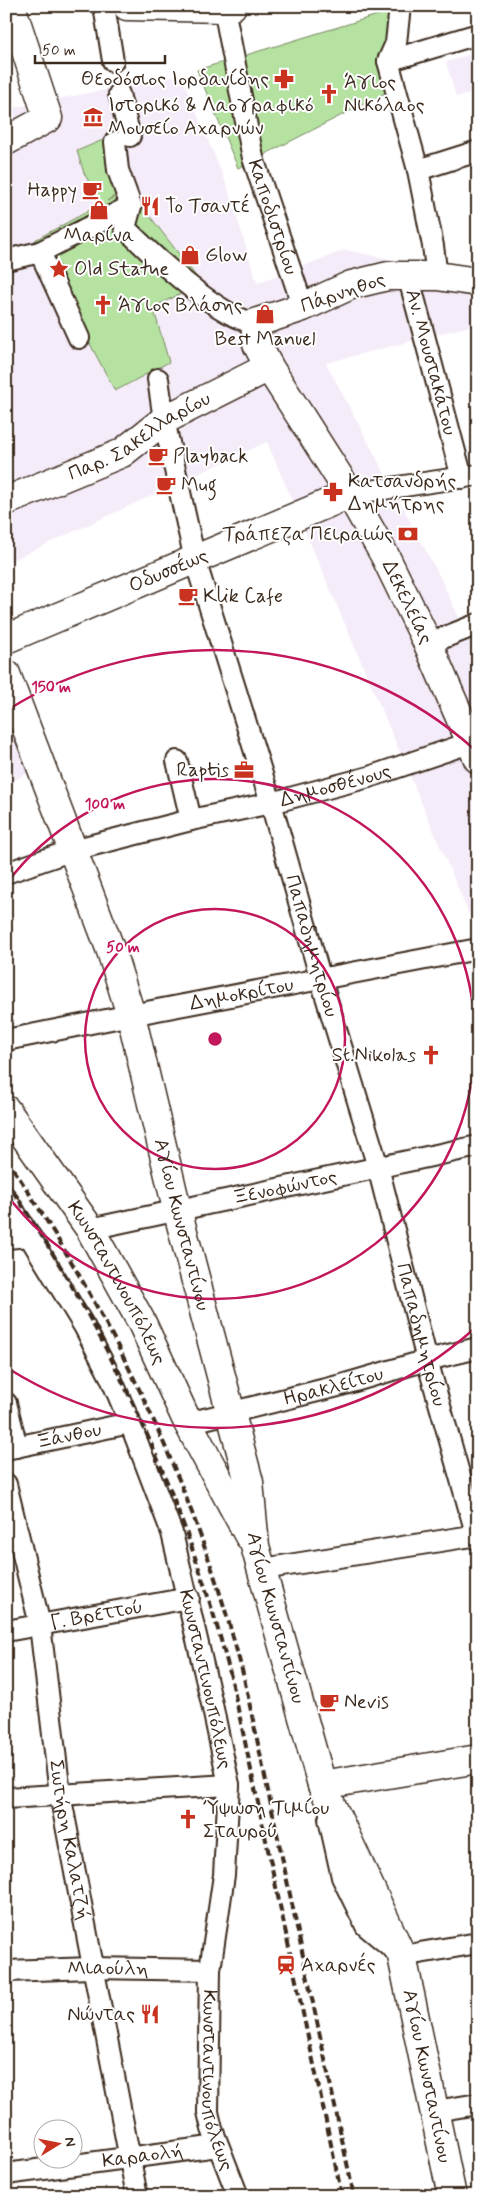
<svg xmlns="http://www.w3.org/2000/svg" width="484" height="2202" font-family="Mynerve,sans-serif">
<rect width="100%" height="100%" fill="#fff"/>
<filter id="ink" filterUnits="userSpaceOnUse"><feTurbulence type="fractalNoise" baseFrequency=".02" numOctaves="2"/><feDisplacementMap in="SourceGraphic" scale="10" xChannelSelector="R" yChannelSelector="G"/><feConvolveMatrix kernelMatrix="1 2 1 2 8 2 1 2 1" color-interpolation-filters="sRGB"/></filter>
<g filter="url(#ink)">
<path fill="#f5ecf9" d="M478 52V87L475 88 477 93 456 97 446 62Z
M181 75 228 188 257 283 345 250 478 276V324L326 363 441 579 478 658V935L267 442 6 563V109Z
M23 734 37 769 6 784V741Z"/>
<path fill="#b5e2a1" stroke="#788660" d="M394 10 397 87 238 168 197 70Z
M124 131 128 171 125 188 107 201 129 189 202 284 153 307 169 362 115 391 35 240 101 204 84 173 77 151Z"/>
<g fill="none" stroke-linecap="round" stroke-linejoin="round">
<defs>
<g id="street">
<path d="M104 6 113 61"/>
<path d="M400 6 396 43 388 61 418 170 433 246 437 276"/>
<path id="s1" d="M224 8 253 158 303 307"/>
<path d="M388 61 478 34"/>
<path d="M119 94 130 136"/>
<path d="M115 142 118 170 131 206 125 228C151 254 219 318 255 323"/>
<path d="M418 170 478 151"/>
<path d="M40 252 79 338"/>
<path d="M6 260 40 252 131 206"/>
<path id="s2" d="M408 275 462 478"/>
<path id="s3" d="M158 379 164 420 195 560 271 803 321 980 378 1167 427 1360 478 1540"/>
<path d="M350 494 478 475"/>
<path d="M428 644 478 624"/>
<path d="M177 761 191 820"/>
<path id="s4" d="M6 873 73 850 191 820 271 803 369 777 478 740"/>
<path id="s5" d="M6 1040 131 1015 478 949"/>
<path id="s6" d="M6 1198 84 1326 111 1378 130 1423 172 1533 212 1704 229 1785 224 1875 210 1970 208 2112 212 2129 238 2196"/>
<path id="s7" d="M90 1229 478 1146"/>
<path d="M6 1238 30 1236"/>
<path d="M6 1403 17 1447"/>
<path id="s8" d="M188 1423 338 1386 427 1360 478 1348"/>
<path id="s9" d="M6 1449 130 1423"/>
<path id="s10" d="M6 1484 40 1625 60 1794 137 2196"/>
<path d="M263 1569 478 1535"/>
<path id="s11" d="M6 1631 189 1598"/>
<path d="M6 1798 229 1785"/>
<path d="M329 1819 342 1877 366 1926 402 1956 478 1943"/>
<path id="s12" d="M6 1971 92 1968 210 1970"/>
<path d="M435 2111 478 2104"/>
<path id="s13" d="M6 2174 218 2146"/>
</g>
<g id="secondary">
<path d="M127 6 224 8 232 6"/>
<path d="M6 141 48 118 11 6"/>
<path id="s14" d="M478 282 437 276H388L351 285 303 307 255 323 257 344 269 367 350 494 385 556 428 644 478 759"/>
<path id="s15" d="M6 501 122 453 164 420 269 367"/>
<path id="s16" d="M6 639 350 494"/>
<path id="s17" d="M6 674 111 951 131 1015 177 1209 249 1482 255 1546 322 1785 402 1956 452 2196"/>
<path id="s18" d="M6 1110 90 1229 142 1323 188 1423 249 1536"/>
<path d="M322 1785 478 1759"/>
</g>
</defs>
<use href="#street" stroke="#3b2a1e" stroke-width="24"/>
<use href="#secondary" stroke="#3b2a1e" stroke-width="31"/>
<use href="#street" stroke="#fff" stroke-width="20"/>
<use href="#secondary" stroke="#fff" stroke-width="28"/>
<path stroke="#3b2a1e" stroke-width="4" stroke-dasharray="8 4" stroke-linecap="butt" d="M6 1158C115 1320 196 1489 244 1678L354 2196
M6 1181C111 1335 186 1501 232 1681L342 2196"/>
</g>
</g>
<g fill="none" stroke="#c2185b" stroke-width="2.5">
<circle cx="215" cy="1039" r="130"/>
<path d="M7 883A260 260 0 1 1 7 1195"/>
<path d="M475 1328A389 389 0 0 1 9 1369M9 709A389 389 0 0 1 475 750"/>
</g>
<defs>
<symbol id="pharmacy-bare" viewBox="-9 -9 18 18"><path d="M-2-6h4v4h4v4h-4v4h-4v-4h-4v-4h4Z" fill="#c8321e" stroke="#fff" stroke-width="2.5" paint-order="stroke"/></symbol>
<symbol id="church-bare" viewBox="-9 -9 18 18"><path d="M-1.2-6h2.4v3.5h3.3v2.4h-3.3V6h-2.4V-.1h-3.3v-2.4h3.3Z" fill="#c8321e" stroke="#fff" stroke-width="2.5" paint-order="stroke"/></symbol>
<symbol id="museum-bare" viewBox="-9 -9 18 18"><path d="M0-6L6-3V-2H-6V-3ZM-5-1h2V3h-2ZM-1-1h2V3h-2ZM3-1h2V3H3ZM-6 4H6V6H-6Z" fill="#c8321e" stroke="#fff" stroke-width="2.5" paint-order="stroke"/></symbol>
<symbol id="cafe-bare" viewBox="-9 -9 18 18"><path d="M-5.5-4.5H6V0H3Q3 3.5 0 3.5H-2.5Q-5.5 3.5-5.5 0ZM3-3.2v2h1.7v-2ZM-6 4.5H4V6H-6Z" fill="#c8321e" stroke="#fff" stroke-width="2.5" paint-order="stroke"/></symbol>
<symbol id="restaurant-bare" viewBox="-9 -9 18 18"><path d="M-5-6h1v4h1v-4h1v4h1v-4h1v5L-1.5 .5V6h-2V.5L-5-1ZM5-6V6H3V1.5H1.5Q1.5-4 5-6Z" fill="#c8321e" stroke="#fff" stroke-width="2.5" paint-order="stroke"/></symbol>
<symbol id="shop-bare" viewBox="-9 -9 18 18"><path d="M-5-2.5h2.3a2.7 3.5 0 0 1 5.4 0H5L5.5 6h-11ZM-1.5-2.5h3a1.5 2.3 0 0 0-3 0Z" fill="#c8321e" stroke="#fff" stroke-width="2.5" paint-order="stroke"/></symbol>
<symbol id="sight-bare" viewBox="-9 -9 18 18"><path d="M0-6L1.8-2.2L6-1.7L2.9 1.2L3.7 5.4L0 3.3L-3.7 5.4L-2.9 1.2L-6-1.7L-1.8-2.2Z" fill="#c8321e" stroke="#fff" stroke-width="2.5" paint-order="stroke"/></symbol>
<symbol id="bank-bare" viewBox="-9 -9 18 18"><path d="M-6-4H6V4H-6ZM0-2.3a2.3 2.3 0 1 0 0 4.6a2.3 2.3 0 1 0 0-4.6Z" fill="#c8321e" stroke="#fff" stroke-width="2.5" paint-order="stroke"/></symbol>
<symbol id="office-bare" viewBox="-9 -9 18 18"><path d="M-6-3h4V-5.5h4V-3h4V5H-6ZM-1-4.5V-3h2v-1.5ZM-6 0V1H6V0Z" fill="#c8321e" stroke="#fff" stroke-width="2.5" paint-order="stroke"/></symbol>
<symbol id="station-bare" viewBox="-9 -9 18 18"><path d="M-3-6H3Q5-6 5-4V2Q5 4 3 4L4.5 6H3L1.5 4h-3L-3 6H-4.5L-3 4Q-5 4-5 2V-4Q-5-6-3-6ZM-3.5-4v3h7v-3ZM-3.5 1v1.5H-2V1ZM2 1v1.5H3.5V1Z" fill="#c8321e" stroke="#fff" stroke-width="2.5" paint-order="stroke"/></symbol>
</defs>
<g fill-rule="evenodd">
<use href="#pharmacy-bare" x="270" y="65" width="28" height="28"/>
<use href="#church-bare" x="315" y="80" width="28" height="28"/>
<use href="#museum-bare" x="79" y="103" width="28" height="28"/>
<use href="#cafe-bare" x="78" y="176" width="28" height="28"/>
<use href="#restaurant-bare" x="136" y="192" width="28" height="28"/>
<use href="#shop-bare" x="85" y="196" width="28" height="28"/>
<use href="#shop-bare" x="176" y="241" width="28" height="28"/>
<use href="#sight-bare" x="45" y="255" width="28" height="28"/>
<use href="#church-bare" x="89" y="291" width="28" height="28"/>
<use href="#shop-bare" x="251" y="300" width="28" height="28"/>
<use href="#cafe-bare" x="144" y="442" width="28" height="28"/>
<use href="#cafe-bare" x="152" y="471" width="28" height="28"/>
<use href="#pharmacy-bare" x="319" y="478" width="28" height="28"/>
<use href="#bank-bare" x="394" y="520" width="28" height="28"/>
<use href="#cafe-bare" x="174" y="582" width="28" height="28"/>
<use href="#office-bare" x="230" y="756" width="28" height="28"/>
<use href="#church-bare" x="417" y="1041" width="28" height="28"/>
<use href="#cafe-bare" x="315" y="1688" width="28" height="28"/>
<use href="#church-bare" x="174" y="1805" width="28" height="28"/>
<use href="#station-bare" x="272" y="1951" width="28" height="28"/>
<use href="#restaurant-bare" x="136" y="2000" width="28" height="28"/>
</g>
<g text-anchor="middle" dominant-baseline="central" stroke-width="4" stroke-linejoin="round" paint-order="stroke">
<g font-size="20" fill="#3b2a1e" stroke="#fff" text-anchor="start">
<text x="269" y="79" text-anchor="end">Θεοδόσιος Ιορδανίδης</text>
<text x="344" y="82">Άγιος<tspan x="344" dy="23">Νικόλαος</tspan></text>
<text x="108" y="105">Ιστορικό &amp; Λαογραφικό<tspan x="108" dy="23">Μουσείο Αχαρνών</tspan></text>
<text x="77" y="190" text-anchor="end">Happy</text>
<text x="165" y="206">To Τσαντέ</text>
<text x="99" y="235" text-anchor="middle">Μαρίνα</text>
<text x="205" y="255">Glow</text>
<text x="74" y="269">Old Statue</text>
<text x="118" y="305">Άγιος Βλάσης</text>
<text x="265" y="339" text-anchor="middle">Best Manuel</text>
<text x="173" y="456">Playback</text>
<text x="348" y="481">Κατσανδρής<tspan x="348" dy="23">Δημήτρης</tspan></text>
<text x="181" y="485">Mug</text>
<text x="393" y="534" text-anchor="end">Τράπεζα Πειραιώς</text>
<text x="203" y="596">Klik Cafe</text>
<text x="229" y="770" text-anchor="end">Raptis</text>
<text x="416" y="1055" text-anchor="end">St.Nikolas</text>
<text x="344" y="1702">Nevis</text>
<text x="203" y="1808">Ύψωση Τιμίου<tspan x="203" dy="23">Σταυρού</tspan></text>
<text x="301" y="1965">Αχαρνές</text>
<text x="135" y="2014" text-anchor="end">Νώντας</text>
</g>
<g font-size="20" fill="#3b2a1e" stroke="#fff">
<text stroke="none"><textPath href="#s1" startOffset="215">Καποδιστρίου</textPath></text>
<text transform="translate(343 293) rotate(-19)">Πάρνηθος</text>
<text stroke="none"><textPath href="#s2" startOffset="90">Αν. Μουστακάτου</textPath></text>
<text stroke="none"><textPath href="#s15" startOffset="149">Παρ. Σακελλαρίου</textPath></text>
<text stroke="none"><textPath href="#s16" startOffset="176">Οδυσσέως</textPath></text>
<text stroke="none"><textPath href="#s14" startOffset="552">Δεκελείας</textPath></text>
<text stroke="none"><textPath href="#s4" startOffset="341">Δημοσθένους</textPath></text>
<text stroke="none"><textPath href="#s3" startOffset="588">Παπαδημητρίου</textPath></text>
<text stroke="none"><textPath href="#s5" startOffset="240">Δημοκρίτου</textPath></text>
<text stroke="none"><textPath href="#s7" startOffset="199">Ξενοφώντος</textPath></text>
<text stroke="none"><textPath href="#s17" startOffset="579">Αγίου Κωνσταντίνου</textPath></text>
<text stroke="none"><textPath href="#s18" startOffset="206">Κωνσταντινουπόλεως</textPath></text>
<text stroke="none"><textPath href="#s3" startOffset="992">Παπαδημητρίου</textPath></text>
<text stroke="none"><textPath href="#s8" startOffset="150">Ηρακλείτου</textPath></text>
<text stroke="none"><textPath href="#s9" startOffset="64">Ξάνθου</textPath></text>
<text stroke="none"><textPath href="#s11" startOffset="92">Γ. Βρεττού</textPath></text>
<text stroke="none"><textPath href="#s17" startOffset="984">Αγίου Κωνσταντίνου</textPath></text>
<text stroke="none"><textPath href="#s6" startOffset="525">Κωνσταντινουπόλεως</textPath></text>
<text stroke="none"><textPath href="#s10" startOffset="362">Σωτήρη Καλατζή</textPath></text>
<text stroke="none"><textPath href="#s12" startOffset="102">Μιαούλη</textPath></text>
<text stroke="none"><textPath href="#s17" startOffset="1469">Αγίου Κωνσταντίνου</textPath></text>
<text stroke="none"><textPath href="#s6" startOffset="931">Κωνσταντινουπόλεως</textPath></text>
<text stroke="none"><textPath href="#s13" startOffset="138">Καραολή</textPath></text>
</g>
</g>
<circle cx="215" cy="1039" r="8" fill="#c2185b" stroke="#fff" stroke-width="2.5"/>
<g font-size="15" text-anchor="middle" font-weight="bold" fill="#c2185b" stroke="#fff" stroke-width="4" stroke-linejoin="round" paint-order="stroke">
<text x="51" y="692">150 m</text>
<text x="105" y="809">100 m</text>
<text x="123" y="952">50 m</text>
</g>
<rect width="484" height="2202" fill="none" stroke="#fff" stroke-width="25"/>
<rect x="12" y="12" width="459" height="2177" fill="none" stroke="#3b2a1e" stroke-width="2" filter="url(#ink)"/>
<g transform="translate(58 2144) rotate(80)"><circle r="24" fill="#ffffff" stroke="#b1aaa5"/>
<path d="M0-4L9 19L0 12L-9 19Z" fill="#c8321e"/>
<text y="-8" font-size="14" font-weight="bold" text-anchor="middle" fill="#3b2a1e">N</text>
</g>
<path d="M35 55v8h130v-8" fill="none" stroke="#3b2a1e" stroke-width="2.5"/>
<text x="42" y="55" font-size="15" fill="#3b2a1e" stroke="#ffffff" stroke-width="4" paint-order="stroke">50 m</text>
</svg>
